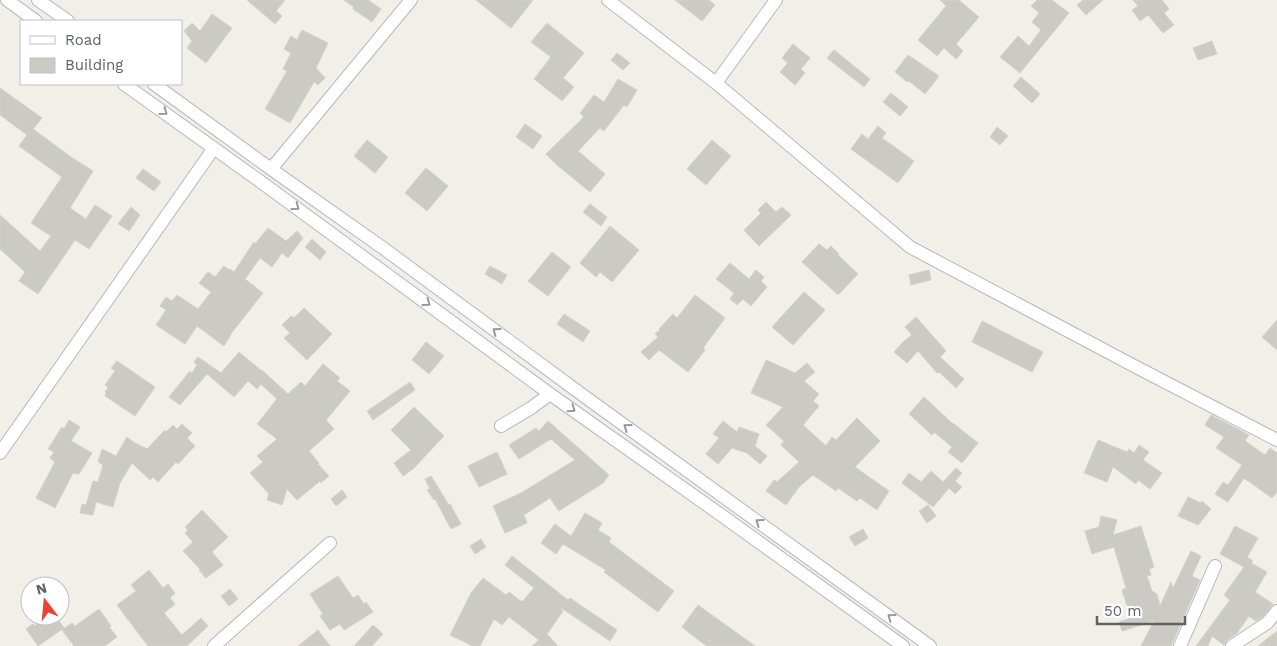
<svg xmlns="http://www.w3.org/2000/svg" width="1277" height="646" font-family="'Work Sans',sans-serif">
<rect width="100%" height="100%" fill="#f1efe8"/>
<path fill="#cccac5" stroke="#d6d1c6" d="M247 0H285L276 11 282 16 275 24Z
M344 0H368L381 9 372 22 353 9 354 7Z
M476 0H533L511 28Z
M675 0H709L715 5 702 21Z
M940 0H959L979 17 956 44 963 51 956 59 944 48 937 56 918 40 946 6Z
M1037 0H1052L1069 13 1020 73 1000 57 1018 36 1029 46 1041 30 1032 22 1039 13 1031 6Z
M1083 0H1103L1086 15 1077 5Z
M1133 0H1162L1169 9 1164 13 1174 25 1163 33 1148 15 1140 21 1132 10 1138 6Z
M212 14 232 28 206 63 187 48 192 41 184 31 192 23 200 31Z
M547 23 584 53 563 78 574 87 562 101 534 79 551 57 531 42Z
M302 30 328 43 316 68 325 78 318 85 314 82 290 123 265 109 287 71 283 69 291 53 284 49 291 36 297 40Z
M1212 41 1217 54 1198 60 1193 48Z
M793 44 810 58 801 69 805 73 795 85 780 72 788 63 782 58Z
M834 50 870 79 864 87 827 58Z
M617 53 630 63 623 70 611 60Z
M908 55 939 76 925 94 909 81 907 82 895 72Z
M1021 77 1040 94 1032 103 1013 86Z
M618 79 637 90 627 107 624 105 604 131 600 128 578 151 605 174 590 192 557 165 546 154 584 117 580 113 594 95 604 102Z
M0 88 42 118 33 129 71 157 93 171 70 208 86 219 95 205 112 216 89 249 75 240 38 294 19 281 25 272 0 249V215L40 251 51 236 31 223 62 177 19 146 27 135 0 115Z
M891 93 908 107 900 116 883 102Z
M525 124 542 136 533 149 516 137Z
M878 126 886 133 882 138 914 161 898 183 851 149 862 134 868 139Z
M997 127 1008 136 1000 145 990 137Z
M367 140 388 157 375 173 354 156Z
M712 140 731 156 706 185 687 169Z
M426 168 448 186 427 211 405 193Z
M143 169 161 182 154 191 136 178Z
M766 202 776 212 782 207 791 215 759 246 744 230 761 213 758 210Z
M590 204 607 217 601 226 583 212Z
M131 207 140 215 129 231 118 224Z
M610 226 639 250 612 282 600 272 596 277 580 263Z
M268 228 286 241 297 231 303 238 288 258 282 253 272 267 260 258 245 279 263 293 230 335H231L224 346 197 326 185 344 156 325 166 310 160 306 166 297 172 301 177 295 198 309 211 292 199 283 208 272 215 277 224 266 229 270 230 269 234 272 254 242 255 244Z
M312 239 326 252 320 260 305 247Z
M819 244 827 250 831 246 839 254 838 255 858 274 838 295 802 262Z
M552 252 571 267 548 296 528 281Z
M730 263 749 279 756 270 764 277 761 281 767 287 751 306 743 299 737 305 730 299 734 293 716 279Z
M490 266 507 275 502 284 485 274Z
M929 270 931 280 911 285 909 275Z
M804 292 825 310 793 345 772 327Z
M695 295 725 318 703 348 705 350 688 372 659 350 649 360 641 352 658 337 655 334 660 330 659 329 673 314 677 318Z
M304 308 332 334 307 360 284 338 290 333 282 325 291 316 294 318Z
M564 314 590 331 583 342 557 324Z
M916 317 946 351 940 357 964 379 956 388 939 372 937 373 918 351 907 363 894 352 904 341 912 335 905 327Z
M1277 320V350L1262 337Z
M982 321 1043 352 1032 372 972 342Z
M426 342 444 356 429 374 412 360Z
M239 352 262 371H263L288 394 301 382 305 386 323 364 340 378 337 381 350 391 326 420 334 429 309 451 319 463 318 464 329 476 321 483 320 481 297 500 287 489 282 505 267 500 269 494 250 473 263 462 257 456 277 439 257 424 277 399 261 384 257 389 248 381 234 397 207 374 180 405 169 397 190 371 192 373 197 365 194 362 198 357 221 373Z
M766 360 795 373 807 363 815 372 804 381 819 394 813 401 819 406 803 425 826 446 832 437 836 440 857 418 880 441 855 467 889 491 877 510 860 498 857 501 838 488 836 491 813 475 799 487 786 505 766 491 774 480 777 482 799 462 781 445 784 441 766 425 783 407 751 393Z
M117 361 155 387 135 416 105 396 106 393 105 392 108 387 105 385 115 371 111 368Z
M410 382 415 390 373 420 367 411Z
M924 397 953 424V423L978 443 962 463 948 452 952 447 934 432 932 435 909 414Z
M414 407 444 436 413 469 403 476 394 463 411 450 391 430Z
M1211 415 1249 435 1245 441 1265 455 1270 448 1277 453V492L1272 498 1244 478 1228 502 1215 494 1223 482 1228 485 1242 465 1216 448 1224 437 1205 425Z
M69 420 80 427 71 441 92 453 79 474 73 473 55 508 36 498 55 462 50 458 54 452 48 449 62 427 64 429Z
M548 421 609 475 603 483 559 511 550 498 524 515 527 523 505 533 493 506 521 493 575 460 551 439 519 459 509 445 536 428 539 431Z
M723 421 737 432 739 427 759 434 755 446 767 456 760 464 747 453 732 448 718 464 706 454 719 438 713 434Z
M182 424 192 433 187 438 195 446 178 464 176 462 158 482 153 477 150 480 132 463 120 483 113 507 96 502 93 515 80 513 82 504 86 505 93 481 98 482 103 465 98 462 102 449 116 456 127 437 133 442 147 449 165 430 166 432 173 425 177 429Z
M1098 440 1127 452 1129 449 1134 453 1139 445 1149 452 1143 460 1162 473 1150 489 1138 480 1136 484 1113 467 1107 482 1084 473Z
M497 452 507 474 479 487 468 466Z
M956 468 962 473 955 481 962 487 955 494 949 488 933 507 902 483 909 473 921 482 931 471 943 482Z
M431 476 449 505 450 504 461 524 451 529 435 499 434 500 427 490 430 489 425 479Z
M342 490 347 497 336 506 331 499Z
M1188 497 1201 503 1202 501 1211 509 1198 525 1178 516Z
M928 505 936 516 927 523 919 511Z
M202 510 228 537 212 552 223 565 206 578 199 570 200 569 183 551 193 542 185 533 188 530 185 527Z
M585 513 602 523 598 530 611 538 609 542 674 591 658 612 604 572 606 570 563 544 556 554 541 543 555 524 571 536Z
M1101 516 1117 520 1113 535 1141 526 1154 567 1149 569 1151 575 1147 576 1152 591 1157 594 1160 606 1171 582 1173 588 1191 551 1201 556 1192 576 1200 580 1171 646H1141L1154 621 1122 631 1119 622 1131 618 1122 590 1126 588 1114 547 1092 554 1085 531 1099 527Z
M1235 526 1258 538 1247 557 1253 561 1251 563 1267 572 1255 592 1273 604 1262 617 1256 621 1249 616 1237 633 1227 640 1224 645 1212 636 1208 646H1196L1230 600 1224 595 1244 567 1220 554Z
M863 529 868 538 855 546 849 537Z
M481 539 486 547 475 554 470 546Z
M512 556 568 600 570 598 617 630 610 641 560 607 563 611 547 634 558 646H532L539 640 509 617 502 625 494 619 480 646H473L450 635 471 593 483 578 506 595 509 592 522 602 534 588 505 565Z
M149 570 163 588 168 584 175 593 170 598 175 604 164 613 182 635 201 618 208 626 187 646H148L117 605 136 591 131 585Z
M338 576 353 598 358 595 364 604 366 602 373 612 344 630 340 624 330 630 320 616 323 614 310 594Z
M230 589 238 599 229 606 221 596Z
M698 605 755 646H707L701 642 682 627Z
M99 609 111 626 109 627 117 637 105 646H74L62 630 72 623 75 626Z
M56 617 64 628 38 646 26 629 33 624 35 626 40 622 41 624 49 618 51 620Z
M373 625 383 634 372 646H354Z
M318 630 330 646H298Z
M1277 631V646H1258Z"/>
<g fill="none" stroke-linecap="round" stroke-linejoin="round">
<defs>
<path id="minor" d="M7 0 36 21
M38 0 68 21
M608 0 716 83 910 247 1138 368 1277 440
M716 83 776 0
M124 84 261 182 550 394 724 517 903 646
M154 84 271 169 383 248 588 399 930 646
M271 169 411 0
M501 426 531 408 550 394
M0 453 214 148
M214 646 330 543
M1180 646 1215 566
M1232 646 1267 623 1277 611"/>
</defs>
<use href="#minor" stroke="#b5b8bc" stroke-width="14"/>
<use href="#minor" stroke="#fff" stroke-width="12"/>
</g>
<defs><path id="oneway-chevron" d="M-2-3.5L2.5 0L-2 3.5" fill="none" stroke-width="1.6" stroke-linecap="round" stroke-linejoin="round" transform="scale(1.25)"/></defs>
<g stroke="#979a9d">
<use href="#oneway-chevron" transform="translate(164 112) rotate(36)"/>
<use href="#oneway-chevron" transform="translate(296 207) rotate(36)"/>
<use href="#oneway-chevron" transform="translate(427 303) rotate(36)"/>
<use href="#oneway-chevron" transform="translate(496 331) rotate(-144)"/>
<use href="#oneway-chevron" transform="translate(572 409) rotate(35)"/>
<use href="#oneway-chevron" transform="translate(627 427) rotate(-144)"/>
<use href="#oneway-chevron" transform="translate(759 522) rotate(-144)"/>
<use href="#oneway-chevron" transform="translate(891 617) rotate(-144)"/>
</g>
<rect x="20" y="20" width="162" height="65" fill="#ffffff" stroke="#bfc1c3"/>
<rect x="30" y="36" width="25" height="8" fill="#ffffff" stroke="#bfc1c3"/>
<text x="65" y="45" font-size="15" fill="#5f6368">Road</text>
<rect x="30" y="58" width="25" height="15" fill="#cccac5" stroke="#bfc1c3"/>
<text x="65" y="70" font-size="15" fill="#5f6368">Building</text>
<g transform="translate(45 601) rotate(344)"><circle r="24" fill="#ffffff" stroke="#bfc1c3"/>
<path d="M0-4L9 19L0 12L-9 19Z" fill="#ea4335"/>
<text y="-8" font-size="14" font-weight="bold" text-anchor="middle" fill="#5f6368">N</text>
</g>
<path d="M1097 616v8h88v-8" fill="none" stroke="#5f6368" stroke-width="2.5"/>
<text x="1104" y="616" font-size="15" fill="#5f6368" stroke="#ffffff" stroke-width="4" paint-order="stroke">50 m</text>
</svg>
